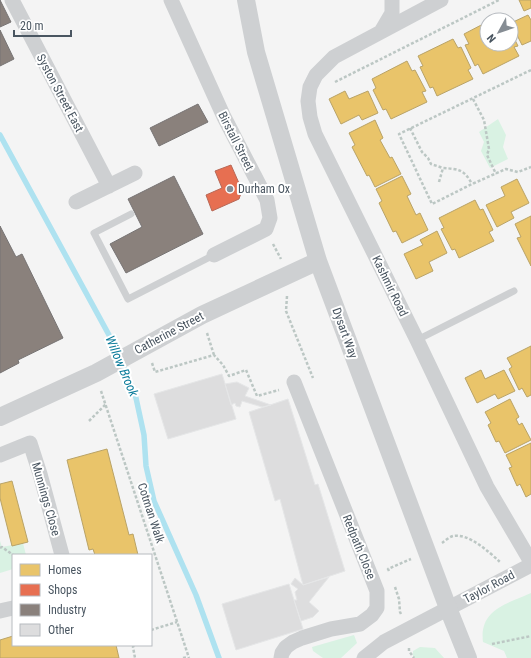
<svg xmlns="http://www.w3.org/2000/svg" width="531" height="658" font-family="'Roboto Condensed',sans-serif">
<rect width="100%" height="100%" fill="#f4f4f4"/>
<path fill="#d9f2e3" d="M498 119 506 135 503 147 508 159 490 168 481 151 484 142 479 132Z
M0 541 2 547 23 543 26 555H13V569L0 573Z
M531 593V658H507L504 651 483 642C479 609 507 604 531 593Z
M354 635 357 643 341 658H323L313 651 312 647Z
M420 647 435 648 444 658H413V651Z"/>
<path fill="#e9c46a" stroke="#b9a367" d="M519 0H531V8L524 11Z
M528 15 531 20V41L522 45 511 23Z
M487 22V44H511V32L518 46 514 47 519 56 483 74 478 64 475 66 465 45 469 44 464 34Z
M453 39 458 48 461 47 471 68 468 70 473 79 437 96 433 87 430 88 420 67 423 66 418 56Z
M407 61 412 71 415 70 426 91 422 92 427 102 391 119 386 109 383 110 373 90 376 88 372 79Z
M345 91 349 99 368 91 378 113 362 120 359 115 341 124 329 99Z
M375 120 383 138 380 140 390 158 392 157 401 174 375 187 369 175 367 176 352 147 355 145 349 133Z
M402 176 411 194 407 196 416 215 420 213 428 230 402 243 396 231 393 232 379 203 382 201 376 189Z
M517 179 529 203 511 212 514 218 497 227 486 205 505 196 501 187Z
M475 200 480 210 483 209 493 230 489 232 494 241 459 258 455 249 452 250 441 229 444 228 439 218Z
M531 216V266L517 238 521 237 515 224Z
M437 231 447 253 429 262 433 271 416 279 404 254 423 245 420 240Z
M531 346V395L527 397 522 388 519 390 509 369 512 367 507 358Z
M481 370 485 379 504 370 515 391 498 399 495 394 477 403 465 378Z
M510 399 519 417 516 419 519 425 522 423 531 440 505 453 499 441 496 442 488 425 491 423 485 412Z
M531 443V494L526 497 520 484 517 486 509 468 512 467 506 455Z
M107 449 129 535 133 534 138 555H95L93 549 89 550 67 460Z
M12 481 28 542 12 546 0 498V484Z
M13 636V645H116L119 658H0V640Z"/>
<path fill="#e76f51" stroke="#b86856" d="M231 165 242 190 239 199 212 211 206 195 222 188 215 171Z"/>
<path fill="#8a817c" stroke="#777474" d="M0 0 11 22 0 27Z
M0 30 14 59 0 66Z
M198 104 208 122 159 146 150 128Z
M174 176 203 234 126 273 110 244 142 227 128 199Z
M0 226 16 257 22 254 63 338 18 360 19 363 0 373Z"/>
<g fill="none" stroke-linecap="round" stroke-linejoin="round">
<path stroke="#aee2f0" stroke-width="5.5" d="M0 135 115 346 136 398 144 435 146 466 154 501 196 595 219 658"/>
</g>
<path fill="#ddddde" stroke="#e5e6e7" d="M222 374 236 419 168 439 154 394Z
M237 382 249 388 245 396 271 405 262 407 242 401 240 407 236 406 235 403 231 405 225 384Z
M288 399 315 485 318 484 345 571 303 585 280 499 275 501 249 412Z
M329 577 309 602 319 611 313 617 301 621 294 600H297L295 592 298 589 291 584 295 578 303 585Z
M289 584 303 629 236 650 222 604Z"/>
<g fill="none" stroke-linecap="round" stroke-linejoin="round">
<path stroke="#bcc7c4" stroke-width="2.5" stroke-dasharray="3 2" stroke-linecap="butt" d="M531 70 399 134 432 204 472 184 506 169 518 172 531 167
M335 82 499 0
M473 99 484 120 489 149 487 155 496 174
M410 128 422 152 428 158 431 164 443 168
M439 182 443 168C458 169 464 169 472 184
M273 244 281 259
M287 296 286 311 313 378
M207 333 214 355
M152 363 155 372 214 355 223 365 229 376 246 370 257 396 279 390
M101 391 189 658
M89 421 106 404
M442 543C445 541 449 537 453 536 469 533 489 552 500 562
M0 548 2 547 13 555
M389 571 388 569 411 559
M395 587 399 599 400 612 401 614
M151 630 177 622
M492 644 531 636
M134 645 133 647 135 658
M409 648V651L414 658
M183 658 188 657"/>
<path stroke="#ced0d2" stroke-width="7" d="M131 214 94 233 128 299 214 255
M417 340 514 291"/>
<path stroke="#ced0d2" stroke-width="15" d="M12 0 109 186
M171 0 224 117 267 200 270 218 266 229 214 255
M441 0 334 57 316 75 310 87 308 101 310 117 315 134 417 340 487 487 531 562
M382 30 392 13V0
M76 202 135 173
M0 455 30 443 40 474 62 555
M0 611 13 608
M281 658 282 653 286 647 293 642 302 638 331 629 360 624 372 615 377 608V591L294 382
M364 658 384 642 531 565"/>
<path stroke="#ced0d2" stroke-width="18" d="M246 0 256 52 318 261 448 608 468 658
M0 417 96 373 202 315 318 261"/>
</g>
<circle fill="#868d94" stroke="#fff" stroke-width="1.5" cx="230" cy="189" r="4"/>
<g text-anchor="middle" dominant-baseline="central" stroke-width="4" stroke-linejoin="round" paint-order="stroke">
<g font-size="12" fill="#4a5661" stroke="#fff">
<text transform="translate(60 93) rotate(62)">Syston Street East</text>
<text transform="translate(236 141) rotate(63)">Birstall Street</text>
<text transform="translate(390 286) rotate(64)">Kashmir Road</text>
<text transform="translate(169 333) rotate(-28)">Catherine Street</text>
<text transform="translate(345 333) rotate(70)">Dysart Way</text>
<text transform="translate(46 499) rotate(74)">Munnings Close</text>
<text transform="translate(151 513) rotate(72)">Cotman Walk</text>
<text transform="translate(359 547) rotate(68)">Redpath Close</text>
<text transform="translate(489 587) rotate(-28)">Taylor Road</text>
</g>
<g font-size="12" fill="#4a5661" stroke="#fff" text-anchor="start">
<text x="238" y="189">Durham Ox</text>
</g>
<g font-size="13" font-style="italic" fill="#0c7c9b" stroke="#fff">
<text transform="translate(122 366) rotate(67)">Willow Brook</text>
</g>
</g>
<rect x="12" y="554" width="140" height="92" fill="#ffffff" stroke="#b7bbc0"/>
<rect x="20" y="564" width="20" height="12" fill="#e9c46a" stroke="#b7bbc0"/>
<text x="48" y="574" font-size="12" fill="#4a5661">Homes</text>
<rect x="20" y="584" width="20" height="12" fill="#e76f51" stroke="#b7bbc0"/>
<text x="48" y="594" font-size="12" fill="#4a5661">Shops</text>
<rect x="20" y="604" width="20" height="12" fill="#8a817c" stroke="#b7bbc0"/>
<text x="48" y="614" font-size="12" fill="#4a5661">Industry</text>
<rect x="20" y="624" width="20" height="12" fill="#ddddde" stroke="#b7bbc0"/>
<text x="48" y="634" font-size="12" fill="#4a5661">Other</text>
<g transform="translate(499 32) rotate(230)"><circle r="19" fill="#ffffff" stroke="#b7bbc0"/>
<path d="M0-3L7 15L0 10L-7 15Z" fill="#868d94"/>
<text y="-6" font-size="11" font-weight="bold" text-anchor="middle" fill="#4a5661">N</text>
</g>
<path d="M14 30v6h57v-6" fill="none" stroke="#4a5661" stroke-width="2"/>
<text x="20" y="30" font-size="12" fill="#4a5661" stroke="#ffffff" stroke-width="3" paint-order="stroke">20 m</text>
</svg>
